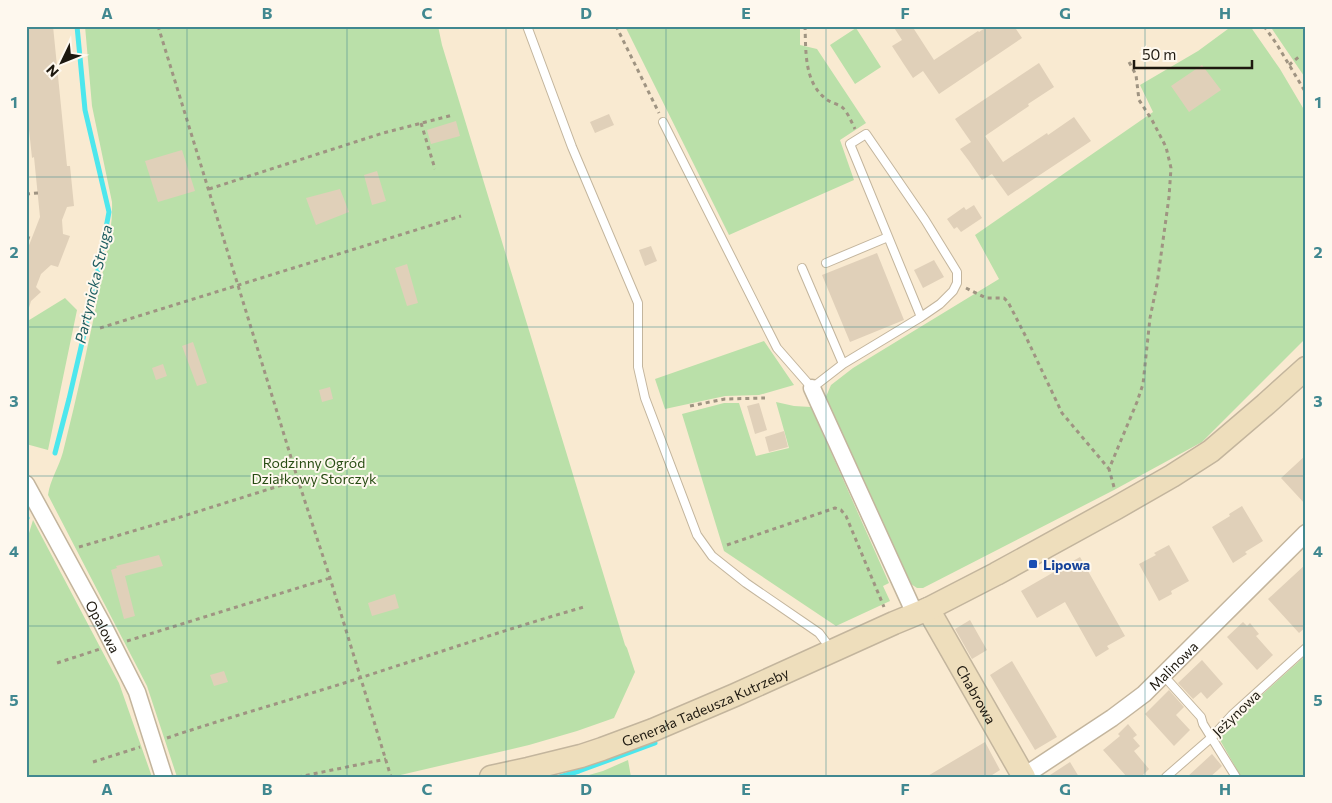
<svg xmlns="http://www.w3.org/2000/svg" width="1332" height="803" font-family="Commissioner,sans-serif">
<rect width="100%" height="100%" fill="#f9ead1"/>
<path fill="#bae0a9" d="M85 26H438L442 45 625 645 627 648 635 672 614 718 577 731 529 745 392 777H177L147 686 48 495C50 480 59 467 63 452 77 396 90 338 101 281 106 255 113 229 112 202L92 106Z
M625 26H800V45L817 49 866 123 840 140 854 180 729 235Z
M1232 26H1250L1280 69 1306 113V338L1202 442 1114 490 923 588H917L911 584 825 399 831 385 853 368 999 279 975 235 1153 112 1140 85 1198 51Z
M1270 26H1306V79Z
M856 28 881 67 855 84 830 45Z
M65 298 77 310 48 450 26 444V322Z
M764 341 794 385 759 395 725 396 665 409 655 379Z
M776 402 794 406 811 407 889 583 883 586 890 601 836 626 724 551 682 414 724 403H739L756 456 789 448Z
M33 520 119 683 152 777H26V543Z
M1306 655V777H1241L1220 740 1222 731Z
M628 760 631 777H582L603 771Z"/>
<g fill="none" stroke-linecap="round" stroke-linejoin="round">
<path stroke="#4de7ed" stroke-width="5" d="M55 453 69 399 94 291 109 212 85 110 77 26
M26 519 27 518
M560 777 579 771 655 743"/>
</g>
<path fill="#e0d0b9" d="M26 26H53L67 166H70L74 206 67 207 62 220 63 234 70 236 58 267 51 265 41 274 36 287 41 292 31 301 28 311 26 310V253L40 217 34 157 32 158 26 101V71H28L26 52Z
M893 26H912L934 60 978 31 979 32 988 26H1014L1022 38 939 94 923 71 913 78 903 63 892 46 902 40Z
M1039 63 1054 87 1028 104 1029 106 985 136 1003 162 1047 133 1048 135 1074 117 1091 141 1008 196 992 174 982 180 969 161 960 149 971 142 955 119Z
M1202 65 1221 90 1189 112 1171 86Z
M609 114 614 125 595 133 590 122Z
M456 121 460 136 431 144 427 130Z
M182 150 195 191 158 202 145 161Z
M377 171 386 201 372 205 364 175Z
M340 189 349 212 316 225 306 198Z
M974 205 982 218 961 232 957 227 954 229 947 219 964 207 966 210Z
M651 246 657 261 645 266 639 250Z
M877 253 904 320 850 342 822 275Z
M934 260 944 277 923 288 914 270Z
M407 264 418 303 407 306 395 268Z
M193 342 207 383 197 386 182 346Z
M163 364 167 376 156 380 152 368Z
M330 387 333 399 322 402 319 390Z
M759 403 767 430 755 434 747 406Z
M784 431 788 447 769 452 765 437Z
M1306 455V505L1281 478Z
M1242 506 1263 541 1245 552 1247 554 1233 563 1212 527 1230 516 1229 514Z
M1169 545 1189 581 1171 591 1172 594 1159 601 1139 564 1156 555 1154 553Z
M159 555 163 566 125 576 135 616 124 619 111 570 117 568 116 566Z
M1080 557 1125 636 1107 646 1109 649 1096 657 1065 602 1037 618 1021 591Z
M1306 564V627L1299 633 1268 599Z
M395 594 399 608 372 616 368 603Z
M970 620 987 650 972 659 955 629Z
M1243 622 1247 626 1250 623 1259 634 1256 636 1273 655 1257 670 1227 637Z
M1202 660 1223 684 1207 699 1201 692 1193 699 1178 683Z
M1012 661 1057 737 1035 750 990 675Z
M224 671 228 682 214 686 210 675Z
M1169 690 1184 707 1176 715 1190 730 1174 746 1145 714Z
M1128 724 1137 735 1133 738 1140 746 1134 751 1149 769 1141 777H1127L1103 750 1120 736 1118 734Z
M985 742 1000 770 989 777H926Z
M1212 754 1222 766 1218 770 1210 777H1187Z
M1070 762 1079 777H1047Z"/>
<g fill="none" stroke-linecap="round" stroke-linejoin="round">
<defs>
<path id="lane" d="M527 26 572 147 638 303V367L645 398 697 535 712 556 746 583 819 633 831 649
M663 122 777 348 812 388 843 364 921 317
M866 134 925 220 957 272V283L953 291 940 304 921 317 850 144Z
M826 263 888 237
M802 268 843 364
M1163 675 1201 717 1203 724 1236 777
M1166 777 1212 737 1232 715 1306 648"/>
<g id="street">
<path d="M812 388 915 614"/>
<path id="s1" d="M26 484 102 623 137 692 164 777"/>
<path id="s2" d="M1024 776 1112 718 1144 694 1306 533"/>
</g>
<g id="secondary">
<path id="s3" d="M928 609 1024 777"/>
<path id="s4" d="M491 777 528 769 581 756 602 749 653 730 735 695 894 623 928 609 996 574 1116 508 1172 476 1211 451 1266 404 1306 368"/>
</g>
</defs>
<use href="#lane" stroke="#c3b59d" stroke-width="10"/>
<use href="#street" stroke="#c3b59d" stroke-width="19"/>
<use href="#secondary" stroke="#c3b59d" stroke-width="25"/>
<path stroke="#9f9482" stroke-width="3" stroke-dasharray="4 4" stroke-linecap="butt" d="M158 26 298 480 330 578 391 777
M616 26 659 113
M805 26C806 52 804 82 826 99 831 103 839 104 843 108 848 113 852 123 855 129
M1264 26 1276 43 1306 93
M1289 65 1301 55
M421 123 435 169
M26 141H27
M209 189 383 133 453 115
M26 194 38 193
M26 237 32 239
M966 288 986 298H1004L1008 302 1026 337 1062 413 1109 469
M100 328 461 216
M690 406 725 399 765 398
M1114 487 1109 469 1137 402 1143 384 1150 318 1157 284 1169 197 1171 168 1166 147 1152 120 1139 100 1136 75 1128 60
M727 545 835 508 841 510 846 516 884 607
M79 547 174 519 298 480
M127 641 330 578
M57 663 100 649
M167 738C232 716 298 698 363 677 437 653 510 628 584 607
M93 762 140 747
M298 777 386 759"/>
<use href="#lane" stroke="#fff" stroke-width="8"/>
<use href="#street" stroke="#fff" stroke-width="16"/>
<use href="#secondary" stroke="#eedebc" stroke-width="22"/>
</g>
<path fill="none" stroke="#418890" stroke-width="1" stroke-opacity="0.55" d="M187 26V777M347 26V777M506 26V777M666 26V777M826 26V777M985 26V777M1145 26V777M26 177H1306M26 327H1306M26 476H1306M26 626H1306"/>
<rect fill="#1a4fb4" stroke="#fef8ee" stroke-width="2" x="1028" y="559" width="10" height="10" rx="2.5"/>
<g text-anchor="middle" dominant-baseline="central" stroke-width="4" stroke-linejoin="round" paint-order="stroke">
<g font-size="14" fill="#284c13" stroke="#fef8ee">
<text x="314" y="462">Rodzinny Ogród<tspan x="314" dy="16">Działkowy Storczyk</tspan></text>
</g>
<g font-size="14" font-weight="bold" fill="#164399" stroke="#fef8ee" text-anchor="start">
<text x="1043" y="564">Lipowa</text>
</g>
<g font-size="14" fill="#1d180f" stroke="#fef8ee">
<text stroke="none"><textPath href="#s1" startOffset="162">Opalowa</textPath></text>
<text stroke="none"><textPath href="#s2" startOffset="186">Malinowa</textPath></text>
<text stroke="none"><textPath href="#s3" startOffset="98">Chabrowa</textPath></text>
<text stroke="none"><textPath href="#s4" startOffset="226">Generała Tadeusza Kutrzeby</textPath></text>
<text transform="translate(1236 713) rotate(-44)">Jeżynowa</text>
</g>
<g font-size="15" font-style="italic" fill="#1d5c5f" stroke="#fef8ee">
<text transform="translate(93 284) rotate(-77)">Partynicka Struga</text>
</g>
</g>
<rect width="1332" height="803" fill="none" stroke="#fef8ee" stroke-width="55"/>
<g transform="translate(62 62) rotate(227)" stroke="#fef8ee" stroke-width="4" paint-order="stroke">
<path d="M0-4L9 19L0 12L-9 19Z" fill="#1d180f"/>
<text y="-8" font-size="14" font-weight="bold" text-anchor="middle" fill="#1d180f">N</text>
</g>
<path d="M1134 60v8h118v-8" fill="none" stroke="#1d180f" stroke-width="2.5"/>
<text x="1142" y="60" font-size="15" fill="#1d180f" stroke="#fef8ee" stroke-width="4" paint-order="stroke">50 m</text>
<rect x="28" y="28" width="1276" height="748" fill="none" stroke="#418890" stroke-width="2"/>
<g font-size="16" text-anchor="middle" font-weight="bold" fill="#418890">
<text x="107" y="19">A</text>
<text x="267" y="19">B</text>
<text x="427" y="19">C</text>
<text x="586" y="19">D</text>
<text x="746" y="19">E</text>
<text x="905" y="19">F</text>
<text x="1065" y="19">G</text>
<text x="1225" y="19">H</text>
<text x="14" y="108">1</text>
<text x="1318" y="108">1</text>
<text x="14" y="258">2</text>
<text x="1318" y="258">2</text>
<text x="14" y="407">3</text>
<text x="1318" y="407">3</text>
<text x="14" y="557">4</text>
<text x="1318" y="557">4</text>
<text x="14" y="706">5</text>
<text x="1318" y="706">5</text>
<text x="107" y="795">A</text>
<text x="267" y="795">B</text>
<text x="427" y="795">C</text>
<text x="586" y="795">D</text>
<text x="746" y="795">E</text>
<text x="905" y="795">F</text>
<text x="1065" y="795">G</text>
<text x="1225" y="795">H</text>
</g>
</svg>
